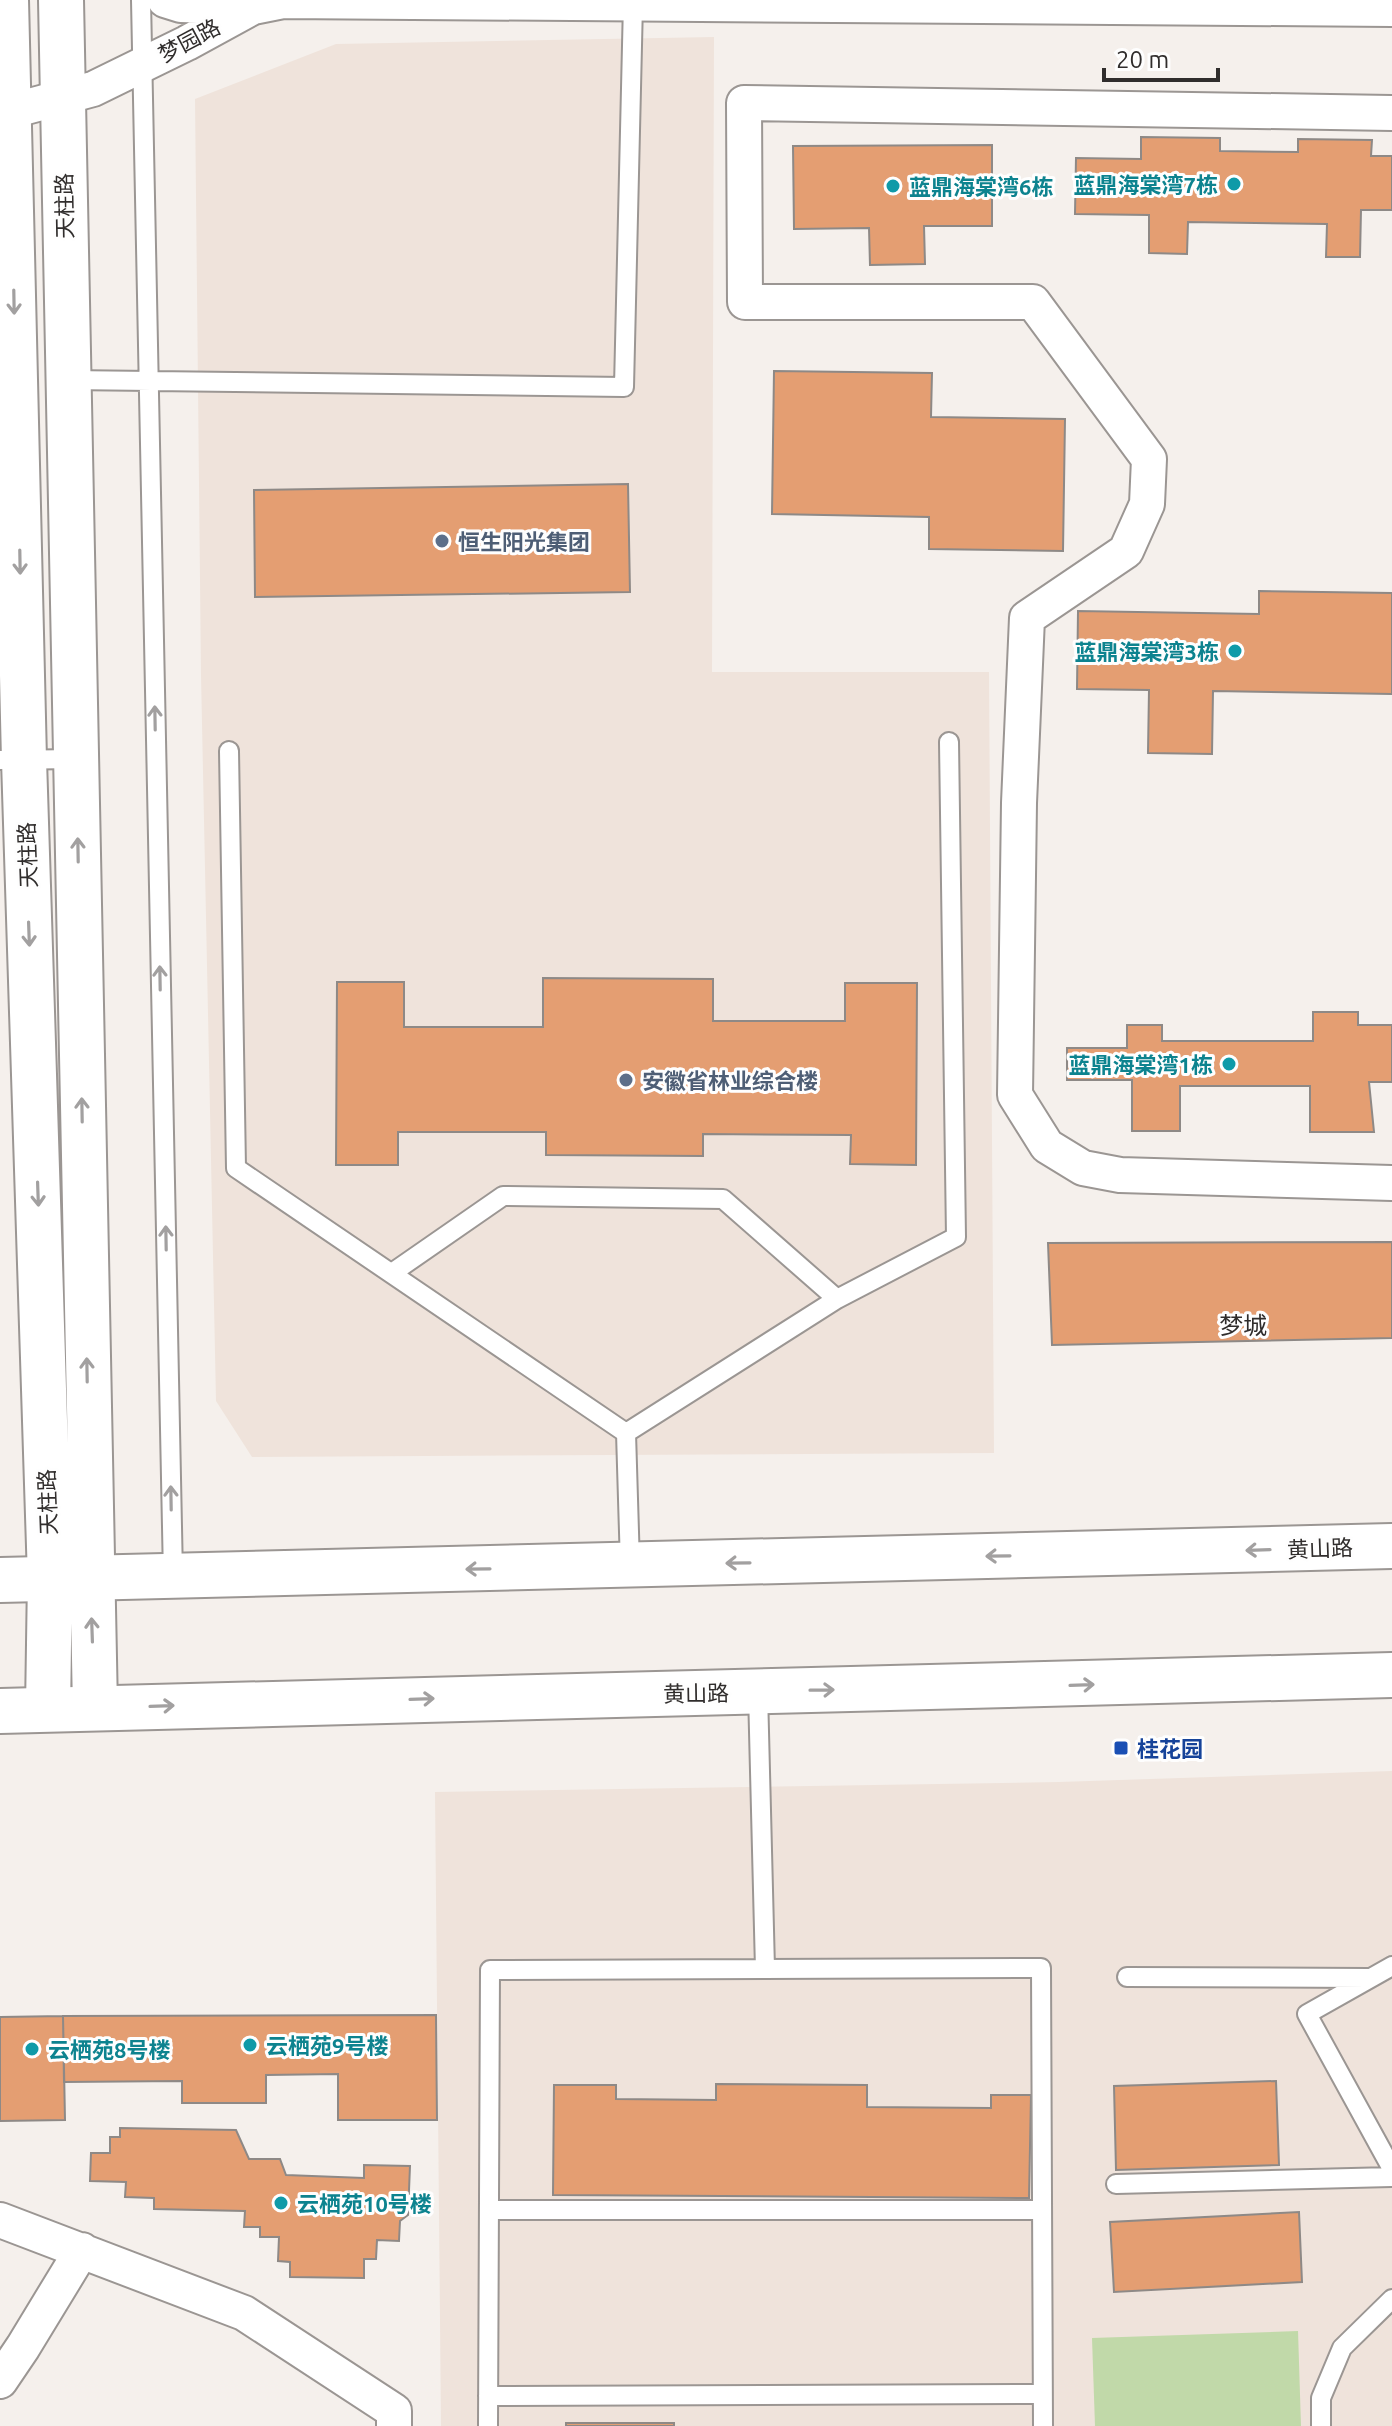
<svg xmlns="http://www.w3.org/2000/svg" width="1392" height="2426" font-family="Ubuntu,'Noto Sans SC',sans-serif">
<rect width="100%" height="100%" fill="#f5f0ec"/>
<path fill="#efe3db" d="M714 37 712 672H989L994 1453 252 1457 216 1401 201 675 195 99 336 44Z
M1392 1771V2426H441L435 1792 1059 1782Z"/>
<path fill="#c1d9a9" d="M1298 2331 1301 2426H1095L1092 2338Z"/>
<path fill="#e49e72" stroke="#8e8986" stroke-width="2" d="M1141 137 1220 138V151L1298 152V139L1372 140 1371 156H1392V210H1361L1360 257H1326L1327 224 1188 222 1187 254 1149 253V215L1075 214 1076 158 1141 159Z
M992 145V226H924L925 264 870 265 869 228 794 229 793 146Z
M774 371 932 373 931 417 1065 419 1063 551 929 549V517L772 514Z
M628 484 630 592 255 597 254 490Z
M1259 591 1392 593V694L1213 691 1212 754 1148 753 1149 690 1077 689 1078 611 1259 614Z
M543 978 713 979V1021H845V983H917L916 1165 850 1164 851 1135 703 1134V1156L546 1155V1132H398V1165H336L337 982H404V1027H543Z
M1313 1012H1358V1025H1392V1082H1369L1374 1132H1310V1086H1180V1131H1132V1080H1067V1048H1127V1025H1162V1041H1313Z
M1392 1242V1338L1052 1345 1048 1243Z
M436 2015 437 2120H338V2074L266 2075V2103H182V2081L64 2082 63 2016Z
M63 2016 65 2120 0 2121V2017Z
M1276 2081 1279 2165 1116 2170 1114 2086Z
M716 2084 867 2085V2107L991 2108V2095H1031L1029 2198 553 2195 554 2085H616V2099L716 2100Z
M120 2128 236 2130 249 2159H280L286 2175 364 2178V2165L410 2166 408 2215 400 2221 399 2241 377 2240 376 2259H364V2278L290 2277V2262L278 2261 279 2237H260V2227H244L245 2211 154 2209V2198L125 2197 126 2182 90 2181 91 2153H110V2137H120Z
M1299 2212 1302 2282 1114 2292 1110 2222Z
M566 2423H674V2426H566Z"/>
<g fill="none" stroke-linecap="round" stroke-linejoin="round">
<defs>
<path id="lane" d="M141 0 173 1576
M68 380 624 387 633 3
M229 751 236 1168 626 1433
M0 760 76 759
M392 1273 503 1196 723 1199 837 1299
M630 1565 626 1433 837 1299 956 1237 949 742
M758 1692 765 1969
M1392 1966 1307 2014 1392 2169
M1127 1977 1368 1978
M1116 2184 1392 2177
M489 2210H1042
M488 2396 1042 2394
M488 2426 490 1970 1041 1968 1043 2426
M1321 2426V2398L1342 2348 1392 2299"/>
<path id="street" d="M165 0 181 5 249 7
M0 111 26 107 93 89 187 43 253 7 283 1 1392 9
M1392 113 744 103 745 302H1033L1149 459 1147 504 1126 551 1027 618 1019 803 1015 1095 1047 1146 1083 1168 1120 1175 1392 1183
M0 2220 244 2313 394 2411V2426
M0 2381 23 2347 82 2250"/>
<path id="secondary" d="M6 0 24 760 50 1578 48 1709
M61 0 95 1708"/>
<path id="primary" d="M0 1580 1392 1546
M0 1711 1392 1675"/>
</defs>
<use href="#lane" stroke="#9b9693" stroke-width="22"/>
<use href="#street" stroke="#9b9693" stroke-width="38"/>
<use href="#secondary" stroke="#9b9693" stroke-width="48"/>
<use href="#primary" stroke="#9b9693" stroke-width="48"/>
<use href="#lane" stroke="#fff" stroke-width="18"/>
<use href="#street" stroke="#fff" stroke-width="34"/>
<use href="#secondary" stroke="#fff" stroke-width="44"/>
<use href="#primary" stroke="#fff" stroke-width="44"/>
</g>
<defs><path id="oneway-shaft" d="M-6 0H5M1.5-3L5.5 0L1.5 3" fill="none" stroke-width="1.6" stroke-linecap="round" stroke-linejoin="round" transform="scale(2)"/></defs>
<g stroke="#a2a0a0">
<use href="#oneway-shaft" transform="translate(14 302) rotate(89)"/>
<use href="#oneway-shaft" transform="translate(20 562) rotate(89)"/>
<use href="#oneway-shaft" transform="translate(155 718) rotate(-91)"/>
<use href="#oneway-shaft" transform="translate(78 850) rotate(-91)"/>
<use href="#oneway-shaft" transform="translate(29 934) rotate(88)"/>
<use href="#oneway-shaft" transform="translate(160 978) rotate(-91)"/>
<use href="#oneway-shaft" transform="translate(82 1110) rotate(-91)"/>
<use href="#oneway-shaft" transform="translate(38 1194) rotate(88)"/>
<use href="#oneway-shaft" transform="translate(166 1238) rotate(-91)"/>
<use href="#oneway-shaft" transform="translate(87 1370) rotate(-91)"/>
<use href="#oneway-shaft" transform="translate(171 1498) rotate(-91)"/>
<use href="#oneway-shaft" transform="translate(1258 1550) rotate(178)"/>
<use href="#oneway-shaft" transform="translate(998 1556) rotate(179)"/>
<use href="#oneway-shaft" transform="translate(738 1563) rotate(179)"/>
<use href="#oneway-shaft" transform="translate(478 1569) rotate(179)"/>
<use href="#oneway-shaft" transform="translate(92 1630) rotate(-92)"/>
<use href="#oneway-shaft" transform="translate(1082 1685) rotate(-2)"/>
<use href="#oneway-shaft" transform="translate(822 1690) rotate(-1)"/>
<use href="#oneway-shaft" transform="translate(422 1699) rotate(-2)"/>
<use href="#oneway-shaft" transform="translate(162 1706) rotate(-2)"/>
</g>
<g fill="#0f9aa8" stroke="#fefefe" stroke-width="3">
<circle cx="1234" cy="184" r="8"/>
<circle cx="893" cy="186" r="8"/>
<circle cx="1235" cy="651" r="8"/>
<circle cx="1229" cy="1064" r="8"/>
<circle cx="250" cy="2045" r="8"/>
<circle cx="32" cy="2049" r="8"/>
<circle cx="281" cy="2203" r="8"/>
</g>
<g fill="#5c6f8a" stroke="#fefefe" stroke-width="3">
<circle cx="442" cy="541" r="8"/>
<circle cx="626" cy="1080" r="8"/>
</g>
<rect fill="#1a4fb4" stroke="#fefefe" stroke-width="3" x="1113" y="1740" width="16" height="16" rx="4"/>
<g text-anchor="middle" dominant-baseline="central" stroke-width="6" stroke-linejoin="round" paint-order="stroke">
<g font-size="22" fill="#302d2c" stroke="#fefefe">
<text transform="translate(189 40) rotate(-28)">梦园路</text>
<text transform="translate(64 206) rotate(-91)">天柱路</text>
<text transform="translate(27 855) rotate(-92)">天柱路</text>
<text transform="translate(47 1502) rotate(-92)">天柱路</text>
<text transform="translate(1320 1548) rotate(-2)">黄山路</text>
<text transform="translate(696 1693) rotate(-1)">黄山路</text>
</g>
<g font-size="22" font-weight="bold" fill="#0d838f" stroke="#fefefe" text-anchor="start">
<text x="1218" y="184" text-anchor="end">蓝鼎海棠湾7栋</text>
<text x="909" y="186">蓝鼎海棠湾6栋</text>
<text x="1219" y="651" text-anchor="end">蓝鼎海棠湾3栋</text>
<text x="1213" y="1064" text-anchor="end">蓝鼎海棠湾1栋</text>
<text x="266" y="2045">云栖苑9号楼</text>
<text x="48" y="2049">云栖苑8号楼</text>
<text x="297" y="2203">云栖苑10号楼</text>
</g>
<g font-size="22" font-weight="bold" fill="#4e5e75" stroke="#fefefe" text-anchor="start">
<text x="458" y="541">恒生阳光集团</text>
<text x="642" y="1080">安徽省林业综合楼</text>
</g>
<g font-size="22" font-weight="bold" fill="#164399" stroke="#fefefe" text-anchor="start">
<text x="1137" y="1748">桂花园</text>
</g>
<g font-size="24" fill="#302d2c" stroke="#fefefe">
<text x="1243" y="1325">梦城</text>
</g>
</g>
<path d="M1104 68v12h114v-12" fill="none" stroke="#302d2c" stroke-width="4"/>
<text x="1116" y="68" font-size="24" fill="#302d2c" stroke="#fefefe" stroke-width="6" paint-order="stroke">20 m</text>
</svg>
